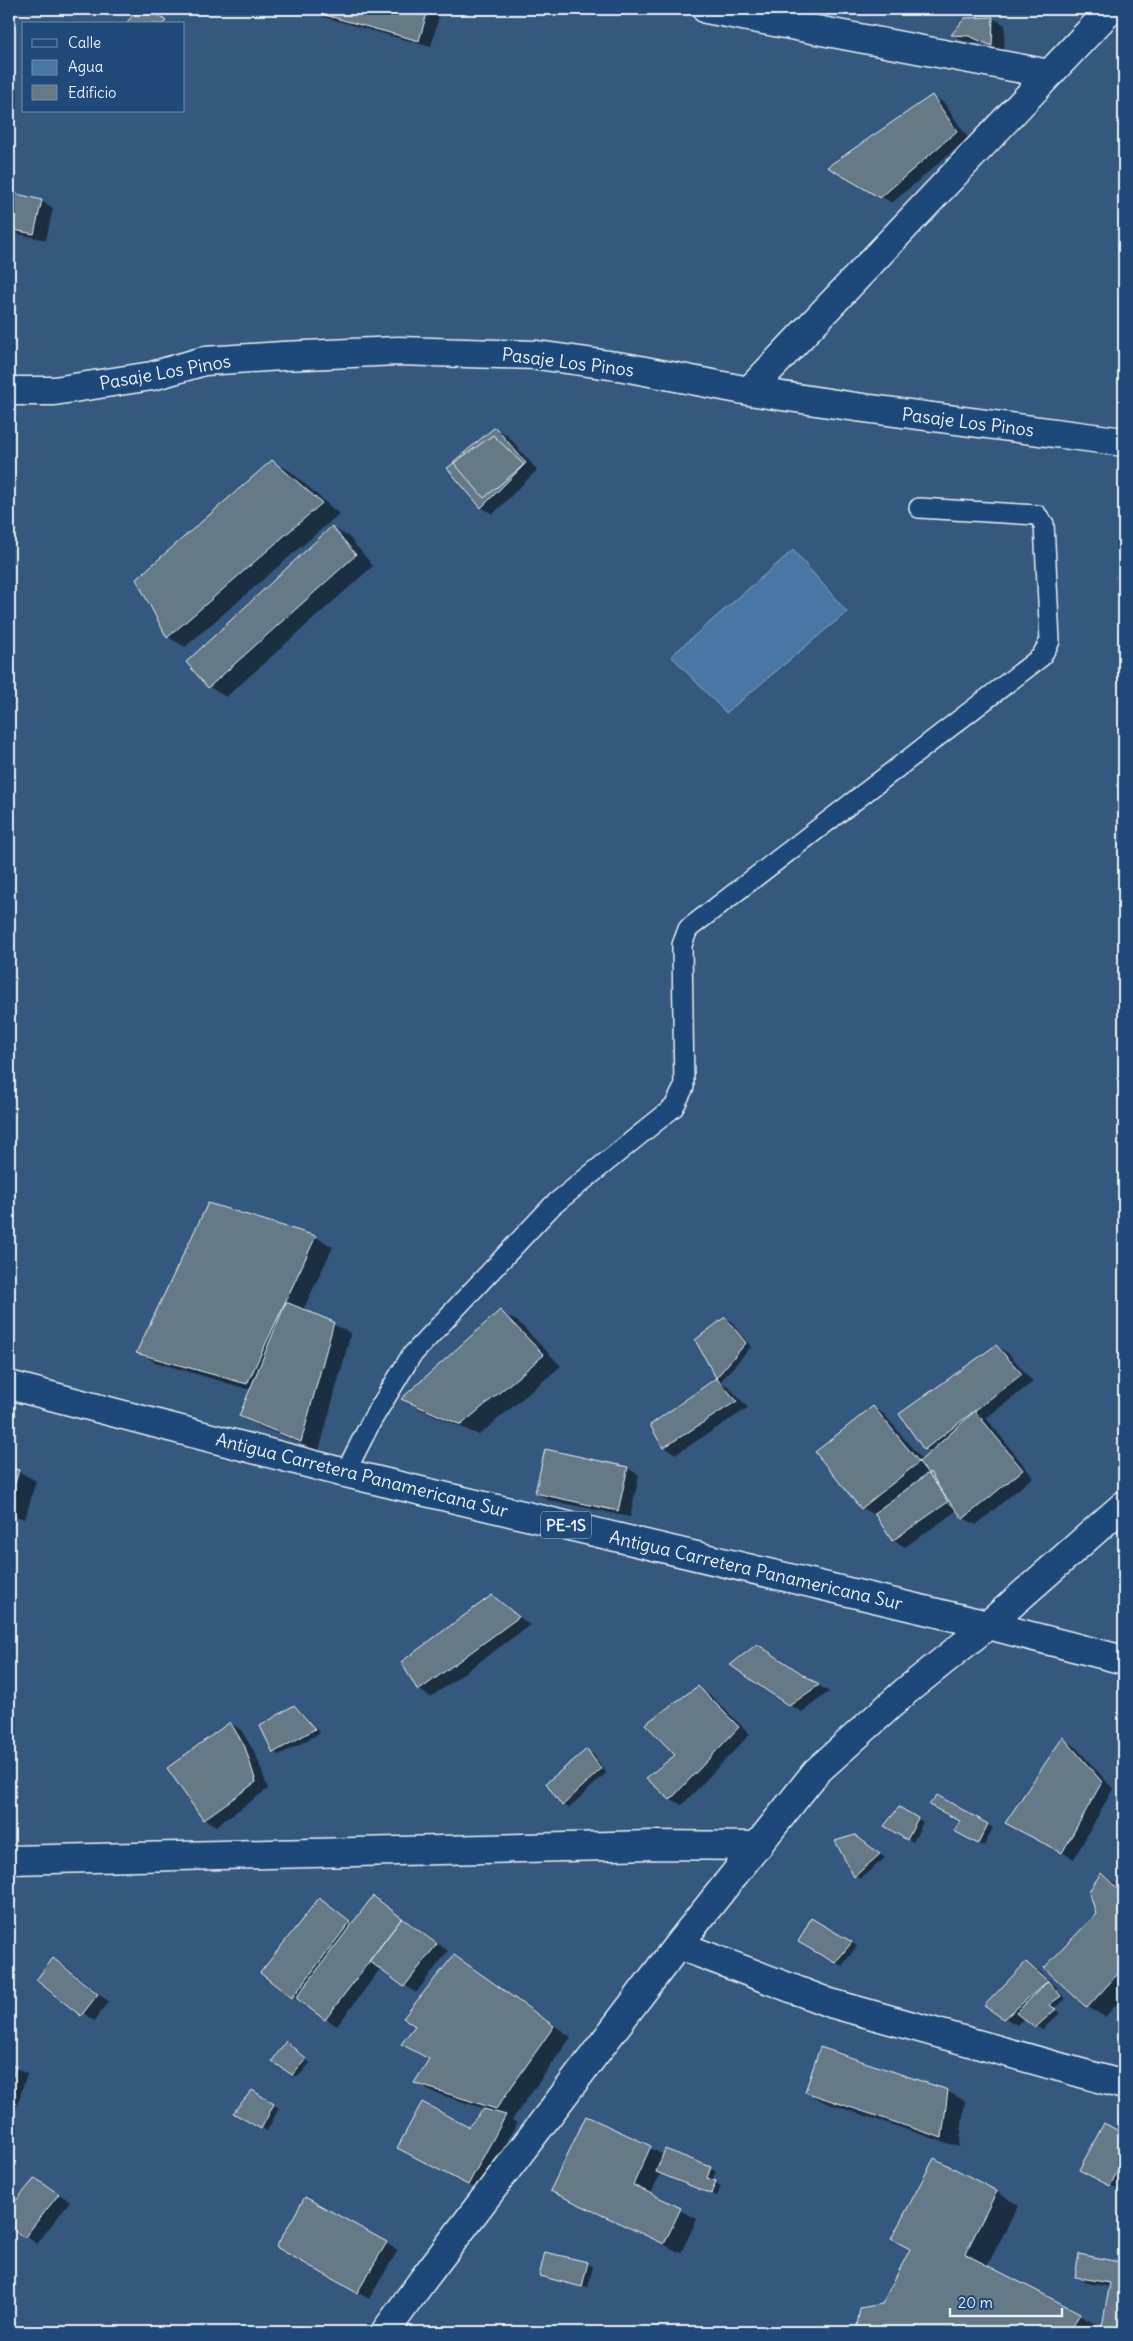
<svg xmlns="http://www.w3.org/2000/svg" width="1133" height="2341" font-family="Delius,sans-serif">
<rect width="100%" height="100%" fill="#34587e"/>
<filter id="ink" filterUnits="userSpaceOnUse"><feTurbulence type="fractalNoise" baseFrequency=".02" numOctaves="2"/><feDisplacementMap in="SourceGraphic" scale="10" xChannelSelector="R" yChannelSelector="G"/><feConvolveMatrix kernelMatrix="1 2 1 2 8 2 1 2 1" color-interpolation-filters="sRGB"/></filter>
<g filter="url(#ink)">
<path fill="#4977a5" stroke="#89a8c6" d="M793 550 847 612 726 713 671 656Z"/>
<path fill="#0007" fill-rule="evenodd" d="M312 9H441L431 47 323 17Z
M993 18 1005 25 1004 52 983 43 964 41 953 35Z
M932 96 944 103 968 138 892 203 830 166Z
M9 194 41 201 53 208 46 240 9 232Z
M495 428 507 435 537 470 493 514 481 507Z
M272 461 290 471 339 514 185 647 168 637Z
M332 527 349 537 373 566 226 697 209 687 187 662Z
M208 1205 316 1237 333 1247 303 1310 351 1333 319 1451 258 1426 241 1416 251 1390 155 1362 138 1352Z
M500 1312 518 1322 561 1366 479 1435 420 1409 404 1399Z
M725 1318 731 1321 751 1347 720 1382 728 1386 748 1408 676 1454 664 1447 652 1425 718 1378 697 1340Z
M996 1346 1008 1353 1033 1382 986 1418 1033 1477 976 1525 964 1518 958 1510 905 1547 893 1540 876 1513 874 1515 862 1508 873 1407 884 1414 923 1461 931 1452 925 1449ZM928 1471 930 1474 910 1488 909 1487ZM943 1498 953 1504 954 1507 942 1500Z
M9 1468 18 1471 36 1481 25 1519 9 1514Z
M627 1468 639 1475 630 1517 548 1500 536 1493Z
M492 1597 530 1625 431 1697 419 1690Z
M769 1652 829 1692 802 1712 790 1705Z
M698 1688 710 1695 750 1734 682 1805 670 1799Z
M294 1706 299 1710 320 1733 279 1755 274 1752Z
M230 1723 241 1730 256 1755 268 1789 216 1826 204 1819 169 1768Z
M1063 1739 1075 1746 1113 1789 1074 1859 1019 1829Z
M587 1751 593 1754 606 1773 569 1808 563 1805 548 1783Z
M937 1796 993 1828 984 1846 961 1834 962 1821Z
M899 1808 923 1822 913 1842 885 1826Z
M861 1839 885 1858 860 1879 855 1876Z
M1102 1875 1124 1890V1996L1105 2017 1088 2007Z
M374 1898 448 1951 416 1993 381 1968 337 2026 292 1997 319 1900 354 1924Z
M812 1920 857 1946 842 1966 800 1942Z
M455 1956 571 2037 512 2120 517 2123 480 2191 410 2154 469 2128 485 2109 432 2092 415 2083 430 2059 417 2025Z
M54 1959 65 1966 109 2002 94 2021 37 1979Z
M1026 1963 1038 1970 1058 1988 1057 1990 1066 1999 1053 2009 1060 2013 1042 2030 1025 2018 1017 2025 985 2006Z
M287 2043 310 2063 298 2077 292 2074Z
M9 2065 27 2074 13 2118 9 2117Z
M947 2091 965 2101 959 2147 824 2102 806 2092Z
M258 2095 279 2108 267 2131 235 2113Z
M587 2118 664 2155 716 2171 712 2181 721 2186 717 2196 661 2173 650 2195 697 2219 681 2253 552 2191Z
M1104 2125 1124 2135V2187L1122 2191 1093 2176Z
M35 2179 70 2201 37 2244 9 2224V2211Z
M996 2192 1019 2205 987 2266 1101 2327 1098 2332H858L861 2309 883 2305Z
M306 2199 398 2250 369 2299 278 2246Z
M1080 2256 1124 2264V2332H1102L1110 2287 1088 2283 1076 2276Z
M587 2263 593 2267 588 2287 540 2275Z"/>
<path fill="#667987" stroke="#e8f1f8" d="M139 9H151L166 21 163 24H125Z
M311 9H428L419 41 310 11Z
M993 17 992 46 969 36 951 35 965 18Z
M932 95 957 131 880 198 827 167Z
M9 192 42 200 34 234 9 229Z
M495 427 526 463 484 498 453 462Z
M493 435 524 465 481 508 447 468Z
M272 460 322 503 167 638 136 579Z
M332 526 356 555 208 688 186 662Z
M1124 568V588L1116 577Z
M208 1203 316 1236 247 1384 136 1353Z
M286 1302 334 1322 301 1442 239 1416Z
M500 1310 544 1355 461 1425 401 1399Z
M725 1317 746 1343 716 1378 695 1340Z
M996 1345 1022 1374 924 1450 899 1414Z
M716 1378 737 1401 663 1448 650 1425Z
M873 1406 919 1462 861 1509 815 1452Z
M975 1411 1023 1470 963 1519 919 1462Z
M545 1449 628 1467 618 1511 535 1493Z
M9 1467 19 1470 9 1504Z
M930 1472 948 1502 892 1541 874 1513Z
M492 1595 519 1617 418 1691 401 1662Z
M757 1644 819 1685 789 1706 730 1665Z
M698 1686 739 1727 670 1800 646 1778 675 1755 645 1724Z
M294 1705 315 1729 273 1753 260 1726Z
M230 1722 245 1747 256 1782 203 1820 167 1768Z
M1063 1737 1102 1782 1062 1853 1005 1823Z
M587 1749 601 1769 562 1806 546 1783Z
M937 1795 988 1824 978 1844 954 1831 960 1821 929 1805Z
M899 1807 918 1818 907 1840 884 1826Z
M855 1835 880 1854 854 1877 835 1841Z
M1101 1873 1124 1895V1967L1087 2008 1044 1968 1096 1914 1089 1891Z
M373 1896 402 1918 325 2020 296 1998Z
M319 1898 350 1922 292 1998 260 1973Z
M402 1918 437 1944 404 1987 369 1961Z
M811 1918 852 1942 835 1963 798 1942Z
M454 1955 554 2026 496 2109 414 2083 429 2059 401 2044 415 2026 403 2018Z
M53 1958 98 1994 81 2016 36 1980Z
M1026 1962 1048 1981 1004 2019 984 2006Z
M1048 1981 1061 1996 1049 2005 1056 2009 1035 2028 1016 2013Z
M286 2041 306 2059 292 2075 272 2061Z
M820 2047 948 2090 942 2138 805 2092Z
M9 2064 16 2066 9 2089Z
M252 2090 274 2104 261 2129 233 2113Z
M422 2102 468 2127 484 2109 506 2115 468 2185 397 2148Z
M586 2116 651 2146 633 2185 681 2208 664 2244 550 2191Z
M1104 2123 1124 2134V2158L1110 2186 1079 2170Z
M665 2149 711 2167 707 2178 716 2181 711 2194 656 2172Z
M934 2158 997 2191 965 2254 1080 2313 1070 2332H856L860 2308 882 2304 910 2249 891 2239Z
M35 2178 59 2194 24 2238 9 2226V2209Z
M305 2197 387 2242 357 2293 276 2247Z
M545 2252 588 2262 582 2287 539 2276Z
M1079 2254 1124 2263 1123 2332H1101L1110 2283 1075 2277Z"/>
<g fill="none" stroke-linecap="round" stroke-linejoin="round">
<defs>
<path id="lane" d="M345 1473 372 1420 411 1356 552 1206 674 1107 684 1087 682 945 688 929 1041 657 1050 641 1044 524 1037 515 919 508"/>
<path id="street" d="M706 9 1049 74
M9 391H54L152 376 204 361 282 356 398 351 537 355 624 367 749 391 856 407 1124 442
M749 391 1111 9
M9 1860 653 1845 758 1846
M678 1945 830 2003 1124 2085
M385 2332 422 2281 678 1945 816 1772 906 1691 988 1625 1124 1505"/>
<path id="highway" d="M9 1385 345 1473 988 1625 1124 1660"/>
</defs>
<use href="#lane" stroke="#e8f1f8" stroke-width="22"/>
<use href="#street" stroke="#e8f1f8" stroke-width="31"/>
<use href="#highway" stroke="#e8f1f8" stroke-width="31"/>
<use href="#lane" stroke="#1f4a7a" stroke-width="19"/>
<use href="#street" stroke="#1f4a7a" stroke-width="28"/>
<use href="#highway" stroke="#1f4a7a" stroke-width="28"/>
</g>
</g>
<g text-anchor="middle" dominant-baseline="central" stroke-width="4" stroke-linejoin="round" paint-order="stroke">
<rect fill="#1f4a7a" stroke="#acbfd2" stroke-width="1" x="541" y="1511.5" width="50" height="27" rx="4"/>
<g font-size="16" font-weight="bold" fill="#e8f1f8">
<text x="566" y="1525">PE-1S</text>
</g>
<g font-size="18" fill="#e8f1f8" stroke="#1f4a7a">
<text transform="translate(568 362) rotate(7)">Pasaje Los Pinos</text>
<text transform="translate(165 372) rotate(-10)">Pasaje Los Pinos</text>
<text transform="translate(968 422) rotate(7)">Pasaje Los Pinos</text>
<text transform="translate(362 1475) rotate(14)">Antigua Carretera Panamericana Sur</text>
<text transform="translate(756 1570) rotate(13)">Antigua Carretera Panamericana Sur</text>
</g>
</g>
<rect width="1133" height="2341" fill="none" stroke="#1f4a7a" stroke-width="30"/>
<rect x="15" y="15" width="1103" height="2311" fill="none" stroke="#e8f1f8" stroke-width="2" filter="url(#ink)"/>
<rect x="22" y="22" width="162" height="90" fill="#1f4a7a" stroke="#6f8dac"/>
<rect x="32" y="39" width="25" height="8" fill="#1f4a7a" stroke="#6f8dac"/>
<text x="68" y="48" font-size="15" fill="#e8f1f8">Calle</text>
<rect x="32" y="60" width="25" height="15" fill="#4977a5" stroke="#6f8dac"/>
<text x="68" y="72" font-size="15" fill="#e8f1f8">Agua</text>
<rect x="32" y="85" width="25" height="15" fill="#667987" stroke="#6f8dac"/>
<text x="68" y="98" font-size="15" fill="#e8f1f8">Edificio</text>
<path d="M950 2308v8h112v-8" fill="none" stroke="#e8f1f8" stroke-width="2.5"/>
<text x="958" y="2308" font-size="15" fill="#e8f1f8" stroke="#1f4a7a" stroke-width="4" paint-order="stroke">20 m</text>
</svg>
